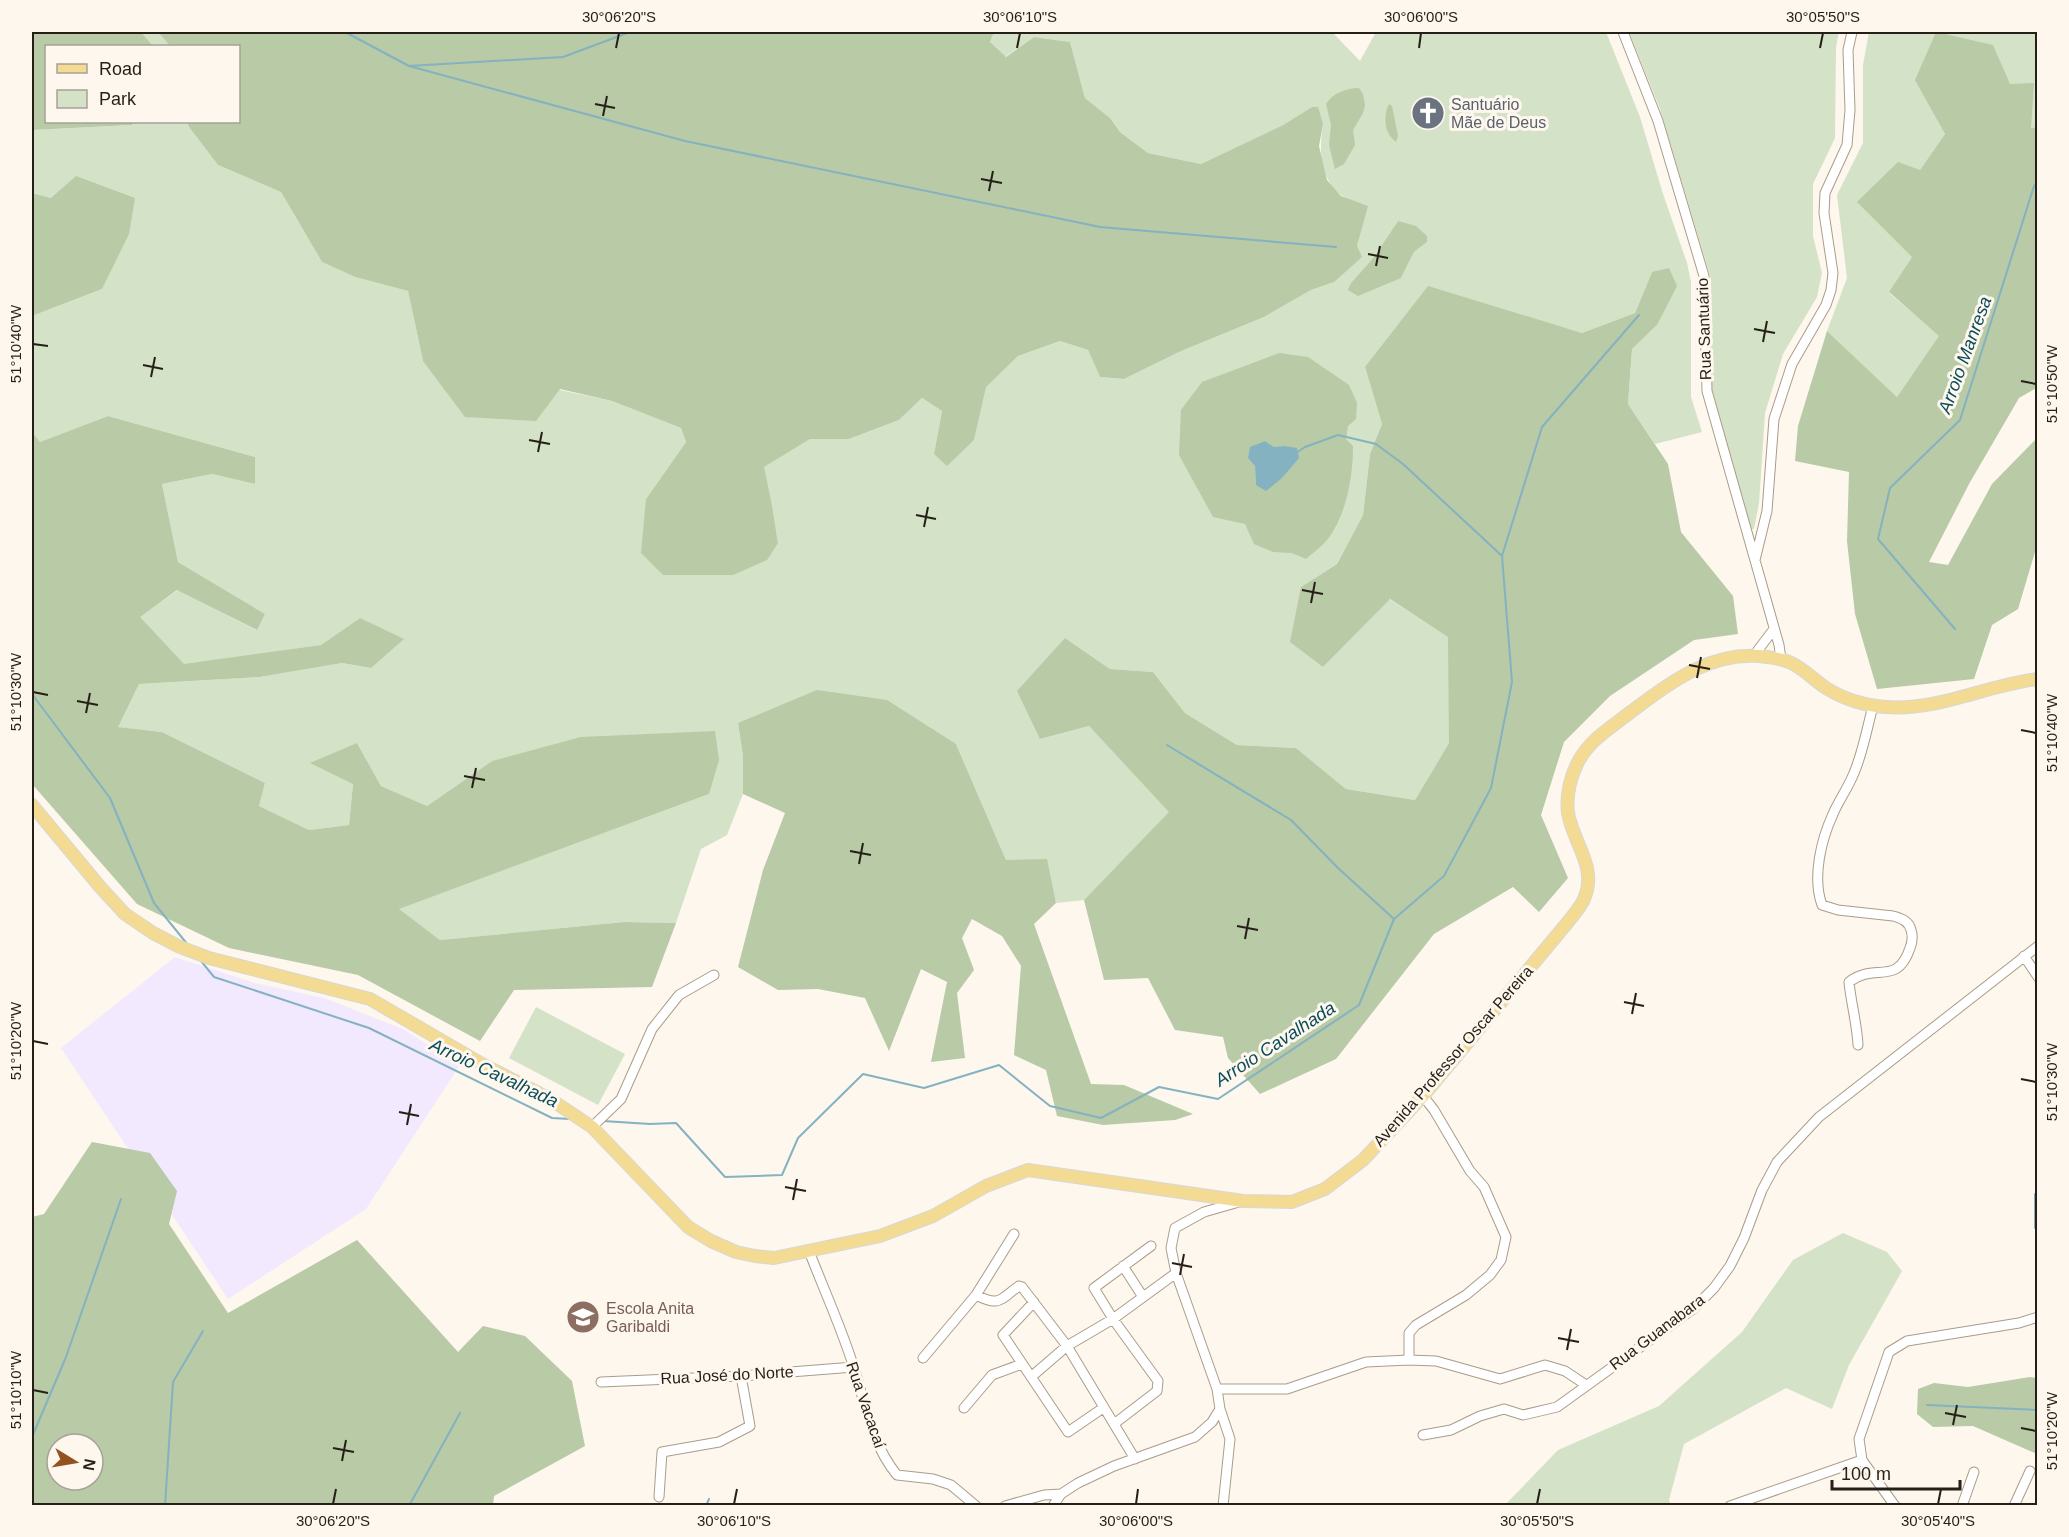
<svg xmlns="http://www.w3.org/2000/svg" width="2069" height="1537" font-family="Arial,sans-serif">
<rect width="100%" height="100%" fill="#fdf7ee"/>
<path fill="#f2e9ff" d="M175 957 255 983 324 998 403 1029 460 1065 366 1209 228 1299 61 1048Z"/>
<path fill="#d4e2c7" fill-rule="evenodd" d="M141 32H158L170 46H153Z
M994 32H1332L1360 61 1376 32H1606L1640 117 1663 194 1687 263 1691 282V397L1702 432 1655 444 1628 404 1632 349 1657 325 1652 272 1635 313 1582 333 1526 317 1365 367 1382 424 1370 454 1363 515 1337 564 1301 587 1323 667 1389 599 1449 637V743L1415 800 1346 789 1296 748 1237 745 1185 713 1153 672 1110 669 1065 638 1040 739 1089 726 1170 812 1084 900 1056 903 1046 860H1006L956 744 738 723 743 756V794L727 835 701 849 676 923 624 922 440 940 398 909 709 794 492 761 427 806 381 786 357 743 349 825 309 830 259 806 265 783 162 732 117 727 139 684 260 677 342 663 371 668 360 618 321 645 184 665 139 617 178 590 256 630 265 614 178 562 162 484 212 474 255 484V457L108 416 40 442 32 432V316L102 289 51 198 32 193V130L132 125 133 122H187L189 127 218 165 281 192 322 262 355 277 408 291 423 361 612 401 681 428 686 442 646 499 778 543 772 505 763 467 810 439H849L899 420 922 398 942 411 934 454 974 440 985 387 1018 356 1060 341 1088 350 1100 377 1124 379 1179 352 1264 317 1311 290 1334 282 1357 246 1367 206C1359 203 1348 200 1341 195 1319 178 1319 148 1323 124L1312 107 1283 125 1201 164 1148 153 1120 132 1110 118 1085 98 1070 42 1034 37 1005 57 990 42ZM1398 221 1427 242 1414 252 1401 278 1351 283 1374 257Z
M1629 32H1839L1836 47 1835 138 1813 184V236L1822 273 1817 297 1783 354 1765 413 1759 503 1754 529H1751L1712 391 1711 279 1660 109Z
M1869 32H1936L1916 80 1945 134 1920 170 1912 257 1889 293 1940 336 1897 397 1827 331 1847 278 1837 195 1863 143V65Z
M1941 32H2037V127L2031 128 2010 84Z
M536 1007 625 1054 598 1105 509 1058Z
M1843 1233 1887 1252 1902 1271 1849 1365 1832 1409 1786 1388 1684 1444 1669 1500 1671 1505H1505L1558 1450 1659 1406 1742 1332 1793 1260Z"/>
<path fill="#b8caa6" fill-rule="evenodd" d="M32 32H141L153 46H46V122H133L132 125 32 130Z
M158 32H994L990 42 1006 57 1034 37 1070 42 1085 98 1110 118 1120 132 1148 153 1201 164 1283 125 1312 107H1318L1323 124 1319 146 1327 180 1341 196 1368 206 1357 246 1362 257 1334 282 1311 290 1264 317 1179 352 1124 379 1100 377 1088 350 1060 341 1018 356 986 387 974 440 947 466 934 454 942 411 922 398 899 420 849 439H810L764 467 772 505 778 543 767 560 733 575H663L641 553 646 499 686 442 681 428 612 401 560 389 536 421 465 417 423 361 408 291 355 277 322 262 281 192 218 165 189 127 187 122H238V46H170Z
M1936 32 1993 45 2010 84 2034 83 2031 128 2037 127 2038 387 2019 398 1969 484 1929 562 1948 565 1992 484 2037 438V550L2035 552 2018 609 1992 625 1974 679 1877 689 1855 614 1847 541 1849 472 1795 461 1798 426 1827 331 1897 397 1939 336 1889 292 1912 257 1857 202 1898 162 1920 170 1945 134 1915 80Z
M1359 88 1363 94 1365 105 1363 113 1353 130 1355 145 1344 164 1335 169 1329 145 1331 125 1326 104C1333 93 1346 88 1359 88Z
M1389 104 1392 106 1398 136 1396 142C1384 133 1383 117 1389 104Z
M76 176 135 198 129 234 102 289 32 316V193L51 198Z
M1398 221 1416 226 1427 236V242L1414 252 1401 278 1358 296 1348 290 1351 283 1374 257Z
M1669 268 1677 286 1657 325 1632 349 1628 404 1668 464 1681 532 1733 596 1738 634 1694 640 1610 696 1564 742 1541 815 1568 878 1539 912 1513 887 1434 934 1336 1059 1260 1094 1228 1058 1223 1037 1175 1030 1148 978 1104 980 1084 900 1169 812 1089 726 1040 739 1017 691 1065 638 1110 669 1153 672 1185 713 1237 745 1296 748 1346 789 1415 800 1449 743 1448 637 1390 599 1323 667 1290 642 1301 587 1337 564 1363 515 1370 454 1382 424 1365 367 1428 286 1582 333 1635 313 1652 272Z
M1279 353 1308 357 1349 385 1357 403 1356 419 1348 426 1346 439 1353 446C1353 476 1347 511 1330 536 1324 545 1314 552 1306 559L1292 553 1273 552 1254 544 1245 524 1213 517 1179 455 1181 410 1202 382ZM1265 441 1274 447 1284 446 1256 485 1255 466 1248 458 1251 447Z
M108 416 255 457V484L212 474 162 484 178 562 265 614 257 630 177 590 140 617 184 664 321 645 360 618 404 639 371 668 342 663 260 677 139 684 118 727 162 732 265 783 259 806 309 830 349 825 353 784 310 763 357 743 381 786 427 806 492 761 581 737 715 731 719 760 709 794 399 909 440 940 624 922 676 923 652 987 514 990 480 1041 358 975 229 948 137 904 32 784V432L40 442Z
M817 690 887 700 956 744 1006 860 1047 859 1056 903 1034 924 1091 1084 1124 1085 1193 1114 1175 1120 1103 1125 1057 1116 1046 1070 1014 1055 1021 966 1002 936 972 919 962 938 974 970 957 993 965 1058 931 1062 947 982 921 969 889 1051 865 998 818 989 778 990 738 967 763 870 785 813 743 794V756L738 723Z
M92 1142 150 1153 177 1191 169 1224 228 1313 357 1240 458 1352 483 1326 525 1336 572 1381 585 1446 494 1496 493 1505H32V1217L44 1214ZM57 1444H93V1480H57Z
M2030 1377 2037 1378V1454L1973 1426 1933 1427 1917 1414 1918 1389 1934 1383 1968 1387Z"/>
<path fill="#84b2c0" d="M1265 441 1274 447 1284 446 1297 448 1299 458 1282 478 1266 491 1256 485 1255 466 1248 458 1250 447Z"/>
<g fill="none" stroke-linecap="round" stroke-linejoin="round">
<path stroke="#84b2c0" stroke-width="2" d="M345 32 409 66 563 57 630 32
M409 66 685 141 1100 227 1336 247
M1296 453 1305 447 1338 435 1376 444 1403 464 1501 555
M1955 629 1878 539 1890 488 1960 420 2034 186 2038 183
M32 694 110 798 154 903 188 945
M1167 745 1291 820 1338 868 1394 919
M201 961 214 977 369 1028 552 1118 570 1119
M603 1121 650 1124 676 1123 725 1177 782 1175 798 1138 863 1074 924 1088 999 1065 1050 1106 1101 1118 1159 1087 1218 1099 1359 1005 1394 919 1444 876 1491 788 1512 682 1502 556 1542 427 1639 315
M2035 1194V1228L2038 1230
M1927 1405 2038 1410
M32 1437 66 1357 121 1199
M165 1506 173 1382 203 1331
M409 1506 460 1413
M706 1506 709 1499"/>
<defs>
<path id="minor" d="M1623 32 1658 121 1704 276 1707 391 1779 645 1781 659
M1755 560 1767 511 1774 419 1792 364 1826 305 1831 290 1833 273 1824 213 1825 193 1847 145 1850 110 1848 50 1852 32
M1757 656 1758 650 1774 629
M2024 956 2038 977
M1858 1045C1857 1024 1851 1003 1849 982 1875 962 1897 987 1910 948 1912 943 1913 936 1911 930 1909 921 1901 918 1893 916L1838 910 1822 905C1812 878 1821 840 1833 814 1839 800 1848 788 1854 773 1863 752 1867 728 1873 706
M592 1127 621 1099 652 1029 679 995 714 975
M809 1251C824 1290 842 1329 854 1368 866 1406 871 1443 897 1475L933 1479 951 1485 976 1506
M1123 1266 1143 1297
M976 1295C1000 1307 999 1300 1019 1286L1022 1287 1067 1346 1135 1459
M1034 1302 1003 1335 1068 1432 1103 1408
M923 1358 976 1295 1014 1234
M1409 1360V1333L1416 1325 1466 1295 1490 1275 1501 1260 1506 1237 1484 1187 1470 1171 1434 1110 1423 1096
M1031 1377 1067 1346 1113 1319 1176 1273
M601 1382 741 1376 854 1367
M1217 1389H1287L1366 1362 1409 1360 1436 1361 1500 1379 1545 1365 1565 1371 1586 1385
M964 1408 992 1375 1022 1364
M1114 1424 1157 1391 1158 1381 1113 1319 1094 1288 1151 1246
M1423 1435 1451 1430 1480 1416 1504 1409 1523 1415 1557 1407 1693 1309 1714 1288 1730 1266 1744 1238 1762 1190 1777 1162 1819 1117 2038 946
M659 1497 662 1452 719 1442 750 1426 741 1376
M1005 1506 1044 1495 1061 1494
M1053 1506 1061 1494 1078 1483 1114 1466 1195 1437 1212 1422 1220 1409
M1223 1506 1230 1439 1220 1409 1217 1389 1176 1273 1171 1248 1175 1228 1204 1212 1239 1202
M1730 1506 1862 1460
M1895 1506 1862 1460 1859 1439 1889 1352 1907 1341 2019 1323 2038 1317
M1962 1506 1974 1472
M2014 1506 2030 1471"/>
<path id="major" d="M32 805 101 888 125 914 153 933 180 947 209 958 370 999 482 1064 550 1099 592 1127 688 1227 711 1241 736 1252 755 1256 774 1258 880 1236 933 1216 986 1186 1028 1170 1243 1201 1292 1202 1325 1189 1363 1160 1423 1096 1568 922C1573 915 1581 907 1584 899 1598 867 1573 843 1568 813 1566 796 1570 779 1577 764 1588 741 1609 729 1628 714 1670 683 1712 649 1767 657 1774 658 1782 659 1789 662 1802 667 1814 680 1826 688 1843 699 1866 706 1886 707 1939 711 1986 685 2038 679"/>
</defs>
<use href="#minor" stroke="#ab9c88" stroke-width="11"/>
<use href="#major" stroke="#d8d7d5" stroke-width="14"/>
<use href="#minor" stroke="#fff" stroke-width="9"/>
<use href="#major" stroke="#f4db94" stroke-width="12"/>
</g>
<path fill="none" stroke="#251f18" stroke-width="2" d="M616 48 619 33M1017 48 1020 33M1419 48 1421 33M1820 48 1823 33M595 104 615 108M603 116 607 96M981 179 1002 183M989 191 993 171M1368 254 1388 258M1376 266 1380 246M1754 329 1775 333M1763 342 1767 321M33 344 48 346M143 365 163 369M151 377 155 357M2021 381 2036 384M529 440 550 444M538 452 542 432M916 515 936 519M924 527 928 507M1302 590 1323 594M1311 603 1315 582M1689 665 1710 669M1697 678 1701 657M33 692 48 695M77 701 98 705M86 713 90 693M2021 730 2036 733M464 776 485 780M472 788 476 768M850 851 871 855M859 864 863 843M1237 926 1258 930M1245 939 1249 918M1624 1002 1644 1006M1632 1014 1636 993M33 1041 48 1044M2021 1079 2036 1082M399 1112 419 1116M407 1125 411 1104M785 1187 806 1191M793 1200 797 1179M1172 1263 1192 1267M1180 1275 1184 1254M1558 1338 1579 1342M1567 1350 1571 1329M33 1390 48 1393M1945 1413 1966 1417M1953 1425 1957 1405M2021 1428 2036 1431M333 1448 354 1452M342 1461 346 1440M333 1504 336 1489M734 1504 737 1489M1136 1504 1138 1489M1537 1504 1540 1489M1938 1504 1941 1489"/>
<defs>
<symbol id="church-disc" viewBox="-11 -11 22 22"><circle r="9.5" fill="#6b7280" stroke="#fdf7ee"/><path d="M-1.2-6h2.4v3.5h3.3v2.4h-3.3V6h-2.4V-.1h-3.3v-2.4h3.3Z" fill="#fff"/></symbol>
<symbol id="school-disc" viewBox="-11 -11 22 22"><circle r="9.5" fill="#8d6e63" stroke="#fdf7ee"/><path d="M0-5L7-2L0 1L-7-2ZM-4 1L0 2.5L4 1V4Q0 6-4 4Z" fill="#fff"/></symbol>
</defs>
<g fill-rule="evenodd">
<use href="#church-disc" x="1409" y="94" width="38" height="38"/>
<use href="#school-disc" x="564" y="1298" width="38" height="38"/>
</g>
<g text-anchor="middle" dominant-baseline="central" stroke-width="6" stroke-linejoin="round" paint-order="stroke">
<g font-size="16" fill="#5b616d" stroke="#fdf7ee" text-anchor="start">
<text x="1451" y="104">Santuário<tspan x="1451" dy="18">Mãe de Deus</tspan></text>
</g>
<g font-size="16" fill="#251f18" stroke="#fdf7ee">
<text transform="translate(1704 329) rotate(-92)">Rua Santuário</text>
<text transform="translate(1453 1056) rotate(-49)">Avenida Professor Oscar Pereira</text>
<text transform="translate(1657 1332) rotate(-37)">Rua Guanabara</text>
<text transform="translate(727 1375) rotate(-3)">Rua José do Norte</text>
<text transform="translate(866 1405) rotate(71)">Rua Vacacaí</text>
</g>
<g font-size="16" fill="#785e54" stroke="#fdf7ee" text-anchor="start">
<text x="606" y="1308">Escola Anita<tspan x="606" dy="18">Garibaldi</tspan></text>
</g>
<g font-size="18" font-style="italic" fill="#0b4c5c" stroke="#fdf7ee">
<text transform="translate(1965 355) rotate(-70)">Arroio Manresa</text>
<text transform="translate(1275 1044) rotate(-33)">Arroio Cavalhada</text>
<text transform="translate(494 1073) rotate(25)">Arroio Cavalhada</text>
</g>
</g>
<rect width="2069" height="1537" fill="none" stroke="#fdf7ee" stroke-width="66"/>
<rect x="45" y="45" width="195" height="78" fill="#fdf7ee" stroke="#a7a198" stroke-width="1.5"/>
<rect x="57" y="64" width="30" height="9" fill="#f4db94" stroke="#a7a198" stroke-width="1.5"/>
<text x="99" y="75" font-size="18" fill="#251f18">Road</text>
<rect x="57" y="90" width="30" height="18" fill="#d4e2c7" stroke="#a7a198" stroke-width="1.5"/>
<text x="99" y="105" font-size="18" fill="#251f18">Park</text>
<g transform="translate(75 1462) rotate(101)"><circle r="28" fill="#fdf7ee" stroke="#a7a198" stroke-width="1.5"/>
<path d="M0-4.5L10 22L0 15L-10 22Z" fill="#945220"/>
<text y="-9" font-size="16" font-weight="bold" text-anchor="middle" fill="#251f18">N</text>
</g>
<path d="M1832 1480v9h128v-9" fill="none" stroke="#251f18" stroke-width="3"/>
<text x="1841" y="1480" font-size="18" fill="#251f18" stroke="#fdf7ee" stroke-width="4.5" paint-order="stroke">100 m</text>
<rect x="33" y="33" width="2003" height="1471" fill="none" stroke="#251f18" stroke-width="2"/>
<g font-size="15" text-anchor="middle" fill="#251f18">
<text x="619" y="22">30°06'20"S</text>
<text x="1020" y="22">30°06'10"S</text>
<text x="1421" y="22">30°06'00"S</text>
<text x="1823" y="22">30°05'50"S</text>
<text transform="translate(16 344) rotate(-90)" y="5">51°10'40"W</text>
<text transform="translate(2052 384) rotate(-90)" y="5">51°10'50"W</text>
<text transform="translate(16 692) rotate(-90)" y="5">51°10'30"W</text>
<text transform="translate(2052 733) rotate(-90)" y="5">51°10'40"W</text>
<text transform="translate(16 1041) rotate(-90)" y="5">51°10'20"W</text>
<text transform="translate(2052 1082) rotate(-90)" y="5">51°10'30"W</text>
<text transform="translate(16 1390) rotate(-90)" y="5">51°10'10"W</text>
<text transform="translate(2052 1431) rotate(-90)" y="5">51°10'20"W</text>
<text x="333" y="1526">30°06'20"S</text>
<text x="734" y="1526">30°06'10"S</text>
<text x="1136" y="1526">30°06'00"S</text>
<text x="1537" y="1526">30°05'50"S</text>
<text x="1938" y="1526">30°05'40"S</text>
</g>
</svg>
